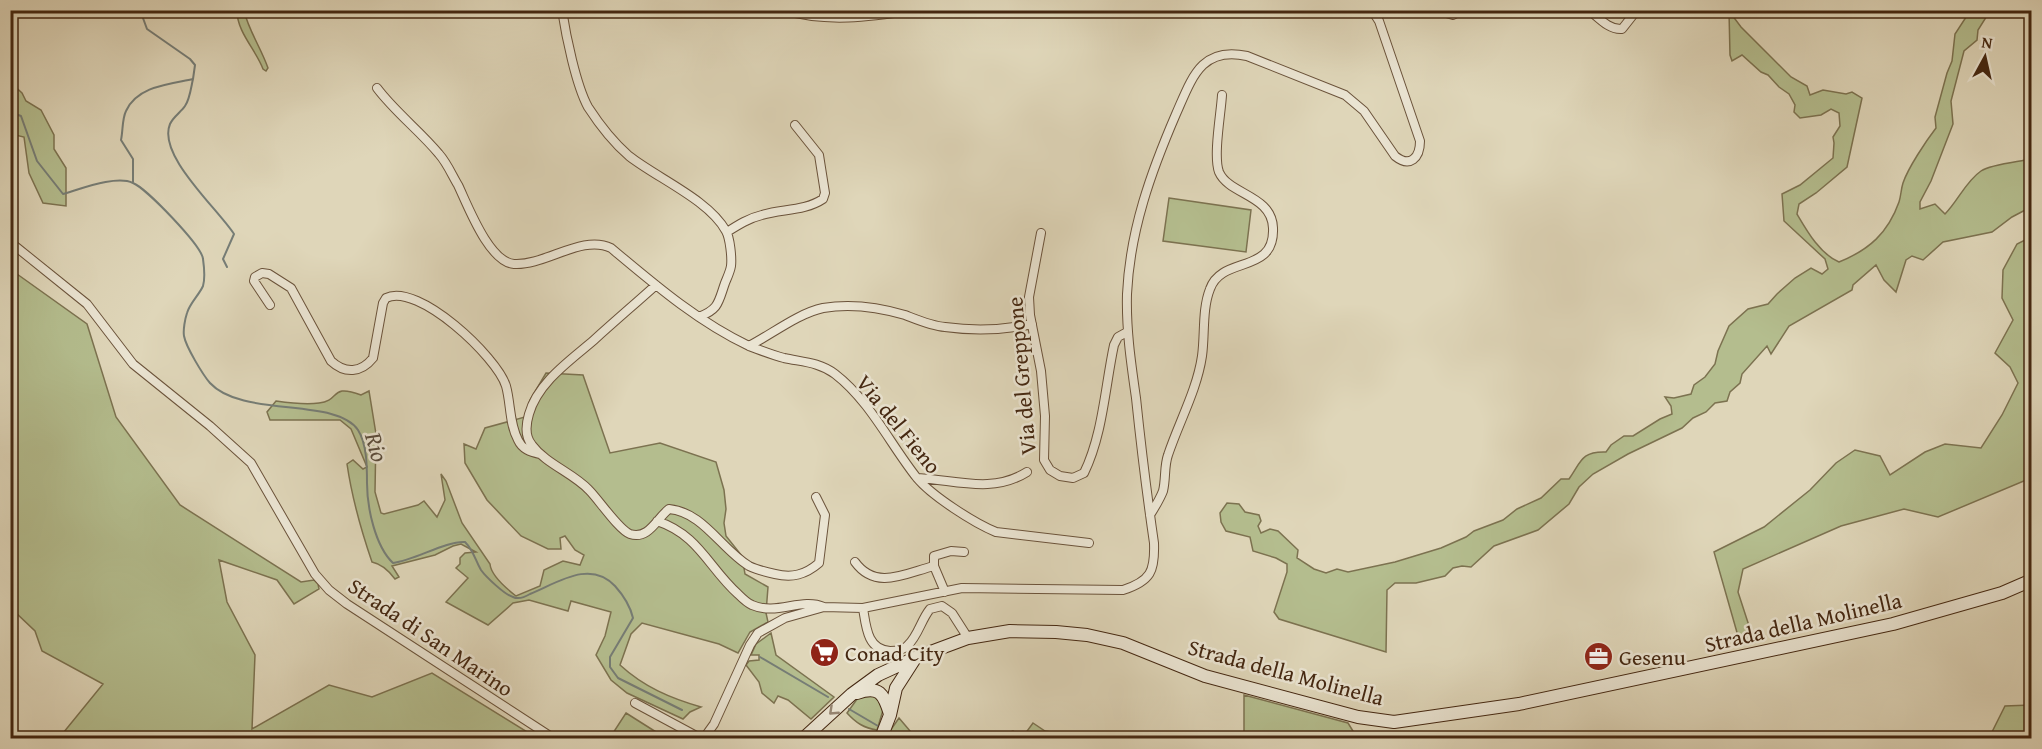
<svg xmlns="http://www.w3.org/2000/svg" width="2042" height="749" font-family="'Gentium Book Plus',serif">
<rect width="100%" height="100%" fill="#dfd6b9"/>
<filter id="stains"><feTurbulence type="fractalNoise" baseFrequency=".00333" numOctaves="4"/><feColorMatrix values="0 0 0 0 .2 0 0 0 0 .09 0 0 0 0 .02 0 0 0 .5 -.17"/></filter>
<radialGradient id="worn" r=".72"><stop offset=".6" stop-color="#630" stop-opacity="0"/><stop offset="1" stop-color="#630" stop-opacity=".3"/></radialGradient>
<path fill="#b4bd8e" stroke="#7c7250" stroke-width="1.5" d="M237 11H244C249 31 261 48 268 68L266 71 263 69C256 50 237 32 237 11Z
M1729 11 1741 27 1791 77 1807 86 1810 95 1823 90 1846 94 1852 92 1862 98 1847 167 1816 193 1799 204 1797 214C1807 231 1820 254 1839 262 1869 250 1888 233 1899 202 1901 196 1901 189 1903 183 1908 168 1926 141 1936 128L1935 117 1947 73 1952 61 1955 34 1970 11H1990L1978 30 1977 40 1964 51 1951 101 1953 124 1931 181 1920 202V209L1935 204 1945 214C1958 201 1966 181 1981 171 1992 164 2018 162 2031 159V207L2012 217 1992 232 1943 242 1923 260 1912 256 1906 260 1896 292 1884 280 1876 265 1853 285 1852 290 1789 326 1771 354 1767 346 1742 374 1740 383 1730 392 1727 401 1715 403 1706 412 1693 418 1682 428 1628 454 1593 474 1579 487 1569 504 1538 530 1494 546 1471 567 1462 566 1453 568 1445 576 1416 583H1395L1387 590 1386 652 1279 619 1274 612 1287 572V564L1276 558 1253 551 1250 537 1226 531 1221 522 1220 513 1227 503 1239 504 1245 512 1259 515 1261 521 1258 526 1261 533 1270 529 1278 531 1298 550 1297 558 1314 569 1326 573 1337 569 1348 572 1395 562 1441 548 1466 537 1474 531 1503 520 1517 509 1541 498 1561 479H1569C1581 462 1581 451 1606 452L1611 445 1624 436H1633L1660 419 1672 414 1671 406 1665 397 1674 398 1691 394 1694 385 1705 377 1715 364 1718 351 1729 326 1748 309 1768 304 1777 294 1795 278 1811 268 1822 274 1828 269 1825 259 1784 221 1782 194 1800 185 1833 158 1834 143 1833 137 1840 126 1839 113 1831 109 1821 115 1800 118 1794 112 1795 105 1789 94 1779 87 1768 75 1761 72 1742 55 1732 61 1730 55Z
M10 82 22 93 26 101 41 110 54 135V149L66 168V206L43 203 29 173 24 137 11 134Z
M1169 198 1251 210 1246 252 1163 241Z
M2031 237V478L1938 517 1904 509 1841 526 1743 569 1738 592 1752 635 1740 643 1714 552 1764 527 1810 490 1836 463 1855 450 1880 456 1890 475 1925 452 1945 444 1981 448 2002 415 2018 383 2010 367 1995 353 2013 320 2002 298 2003 270 2017 244Z
M10 269 87 324 116 417 180 505 301 582 314 580 318 584 319 589 294 604 277 580 219 560 227 602 255 655 252 729 329 685 372 697 432 673 537 738H59L103 684 42 651 35 631 16 613 11 611Z
M546 373 583 375 610 453 660 443 716 462 724 490 726 509 724 523 726 536 742 556 745 574 768 587 766 613 768 622 750 632 738 653 719 644 642 623 631 634 620 665C644 687 670 698 701 707L690 712 683 719 627 693 611 680 596 655 605 636 611 612 571 601 568 611 529 600 513 603 488 625 446 602 468 578 456 568 460 564V558L465 553 476 552 461 544 453 546 435 555 392 566 399 577 395 579C389 571 382 564 372 562 361 530 352 498 347 464L353 460 363 469 367 467 351 429 340 420H270L267 412 276 401C290 403 305 405 319 403 341 401 329 383 361 395L369 391 376 434 375 492 381 513 384 514 418 505 424 501 437 517 445 500 441 474 446 481 462 523 490 564C491 576 507 589 516 596L540 586 544 570 563 561 580 565 584 555 575 550 565 536 560 538 561 549H548L521 536 487 500 465 463 464 444 476 449 485 428 525 417 530 400Z
M771 633 776 655 834 697 811 719 788 700 778 696 774 703 762 693 759 682 746 665 749 661 759 660V655H751L756 644Z
M874 693 884 707 877 730C864 728 856 723 847 713L860 695Z
M1244 695 1348 723 1356 736H1365L1368 738H1244Z
M2031 705V738H1989L2005 706Z
M626 713 664 737 663 738H621L613 733Z
M899 718 916 738H885Z
M1033 723 1045 731 1064 734 1072 738H993L1013 731 1022 738Z
M1789 734 1849 736 1858 738H1783Z"/>
<g fill="none" stroke-linecap="round" stroke-linejoin="round">
<path stroke="#767d76" stroke-width="2" d="M193 79C191 87 190 99 185 106 181 112 173 117 170 124 157 155 217 208 234 234L223 259 227 267
M10 112 21 116 37 161 63 194C81 189 116 175 133 183 146 188 202 246 203 259 204 266 205 279 203 286 199 295 190 303 187 313 185 319 183 330 184 336 186 347 203 375 210 383 242 418 336 397 358 430 367 444 367 467 367 483 367 507 375 546 393 563 416 560 445 541 465 542 474 551 475 560 481 570 486 577 505 595 513 597 519 600 525 597 530 594 557 583 590 559 615 586 624 596 630 605 633 618L610 657V667L618 678 682 710
M133 182V159L121 140C123 131 122 119 126 111 137 86 170 84 193 79L195 65 190 59 147 29 140 10
M760 657 828 697
M849 709 878 726
M2017 738 2032 735"/>
<defs>
<path id="street" d="M562 10C566 36 576 85 588 107 599 124 614 143 629 156 657 178 709 200 726 231 730 238 732 258 731 266 730 272 727 278 725 283 718 303 719 309 699 317
M783 10C827 23 869 17 914 10
M1436 10 1453 15 1462 10
M1589 10C1599 18 1609 30 1622 29L1637 10
M377 88C395 112 420 131 439 154 447 163 452 175 458 185 468 206 489 262 514 264 545 266 582 234 611 248 654 284 698 322 749 346 760 350 772 355 784 358 802 362 819 362 835 374 870 401 890 444 917 478 932 496 974 523 996 532L1089 543
M727 232C738 225 749 218 762 215 782 209 805 211 823 199L825 193 819 155 795 125
M1041 233 1029 297 1030 315 1041 371 1045 416 1044 460 1050 470 1060 476 1073 478 1084 473C1103 434 1105 387 1114 345L1118 337 1127 332
M10 242 87 304 133 364 210 426 251 463 315 574 329 590 347 604 553 738
M656 285C636 303 615 321 594 340 571 360 538 382 529 414 526 424 525 437 532 445 546 464 573 473 589 490 599 500 619 530 630 534 649 540 657 518 669 509 703 512 721 549 749 566 757 570 766 572 775 574 792 578 805 575 819 563L825 515 816 497
M270 305 254 281 255 277 262 273 269 274 291 288 331 361C345 374 361 373 373 358L383 303 386 298C418 282 497 357 506 386 511 404 509 423 518 440 522 449 530 452 540 454
M749 346C772 334 799 313 823 308 852 303 878 307 905 315 918 320 932 326 945 327 974 331 1004 330 1032 324
M918 478C956 480 992 494 1027 472
M1150 515C1155 507 1160 499 1163 491 1166 479 1164 466 1168 455 1179 422 1197 390 1202 356 1205 335 1202 309 1210 289 1222 255 1275 275 1273 228 1272 195 1229 195 1219 172 1213 156 1221 113 1222 95
M657 521C699 535 708 567 738 594 742 598 747 603 752 605 777 616 801 597 824 607
M855 562C876 591 906 573 934 566V556L951 551 964 552
M934 566 945 592
M863 608C866 626 867 650 890 651 896 651 904 650 908 645 918 636 921 620 930 609L942 606 952 613 968 638
M635 703 700 738
M704 738 714 724 750 645 758 633 785 618 824 607 863 608 962 588 1123 590C1151 581 1155 571 1154 543 1147 495 1141 446 1136 398 1131 363 1126 329 1127 294 1130 230 1151 172 1176 114 1192 78 1201 46 1247 56L1345 95 1364 111 1395 156C1410 168 1420 158 1420 141L1379 21 1372 10"/>
<path id="secondary" d="M857 693C879 685 884 694 890 714
M804 738 852 694 878 675 917 657 968 638 1010 631 1056 632 1087 635 1123 643 1205 676 1358 717 1394 722 1519 704 1893 624 2002 593 2032 580
M881 738 890 715 896 688 914 660"/>
</defs>
<use href="#street" stroke="#6b533b" stroke-width="10"/>
<use href="#secondary" stroke="#442711" stroke-width="14"/>
<use href="#street" stroke="#eae4d2" stroke-width="8"/>
<use href="#secondary" stroke="#eae4d2" stroke-width="12"/>
</g>
<defs><path id="oneway-chevron" d="M-2-3.5L2.5 0L-2 3.5" fill="none" stroke-width="1.6" stroke-linecap="round" stroke-linejoin="round" transform="scale(1.5)"/></defs>
<use stroke="#978672" href="#oneway-chevron" transform="translate(833 711) rotate(137)"/>
<defs>
<symbol id="supermarket-disc" viewBox="-11 -11 22 22"><circle r="9.5" fill="#8f2418" stroke="#eae4d2"/><path d="M-6-5.5h2.5l.6 2H6L4.5 2H-2.5L-4.4-4H-6ZM-1.5 3.2a1.3 1.3 0 1 0 .1 0ZM3 3.2a1.3 1.3 0 1 0 .1 0Z" fill="#fff"/></symbol>
<symbol id="office-disc" viewBox="-11 -11 22 22"><circle r="9.5" fill="#8f2418" stroke="#eae4d2"/><path d="M-6-3h4V-5.5h4V-3h4V5H-6ZM-1-4.5V-3h2v-1.5ZM-6 0V1H6V0Z" fill="#fff"/></symbol>
</defs>
<g fill-rule="evenodd">
<use href="#supermarket-disc" x="808" y="636" width="33" height="33"/>
<use href="#office-disc" x="1582" y="640" width="33" height="33"/>
</g>
<g text-anchor="middle" dominant-baseline="central" stroke-width="5" stroke-linejoin="round" paint-order="stroke">
<g font-size="22" fill="#442711" stroke="#eae4d2">
<text transform="translate(1021 376) rotate(-95)">Via del Greppone</text>
<text transform="translate(899 424) rotate(51)">Via del Fieno</text>
<text transform="translate(1803 622) rotate(-13)">Strada della Molinella</text>
<text transform="translate(431 637) rotate(34)">Strada di San Marino</text>
<text transform="translate(1286 672) rotate(15)">Strada della Molinella</text>
</g>
<g font-size="22" fill="#442711" stroke="#eae4d2" text-anchor="start">
<text x="845" y="653">Conad City</text>
<text x="1619" y="657">Gesenu</text>
</g>
<g font-size="24" font-style="italic" fill="#594b3b" stroke="#eae4d2">
<text transform="translate(377 447) rotate(74)">Rio</text>
</g>
</g>
<rect width="2042" height="749" fill="none" stroke="#dfd6b9" stroke-width="36"/>
<rect x="12" y="12" width="2018" height="725" fill="none" stroke="#442711" stroke-width="3"/>
<rect x="18" y="18" width="2006" height="713" fill="none" stroke="#442711" stroke-width="1.5"/>
<g transform="translate(1985 57) rotate(8)" stroke="#eae4d2" stroke-width="4.5" paint-order="stroke">
<path d="M0-4.5L10 22L0 15L-10 22Z" fill="#442711"/>
<text y="-9" font-size="16" font-weight="bold" text-anchor="middle" fill="#442711">N</text>
</g>
<rect width="100%" height="100%" filter="url(#stains)"/>
<rect width="100%" height="100%" fill="url(#worn)"/>
</svg>
